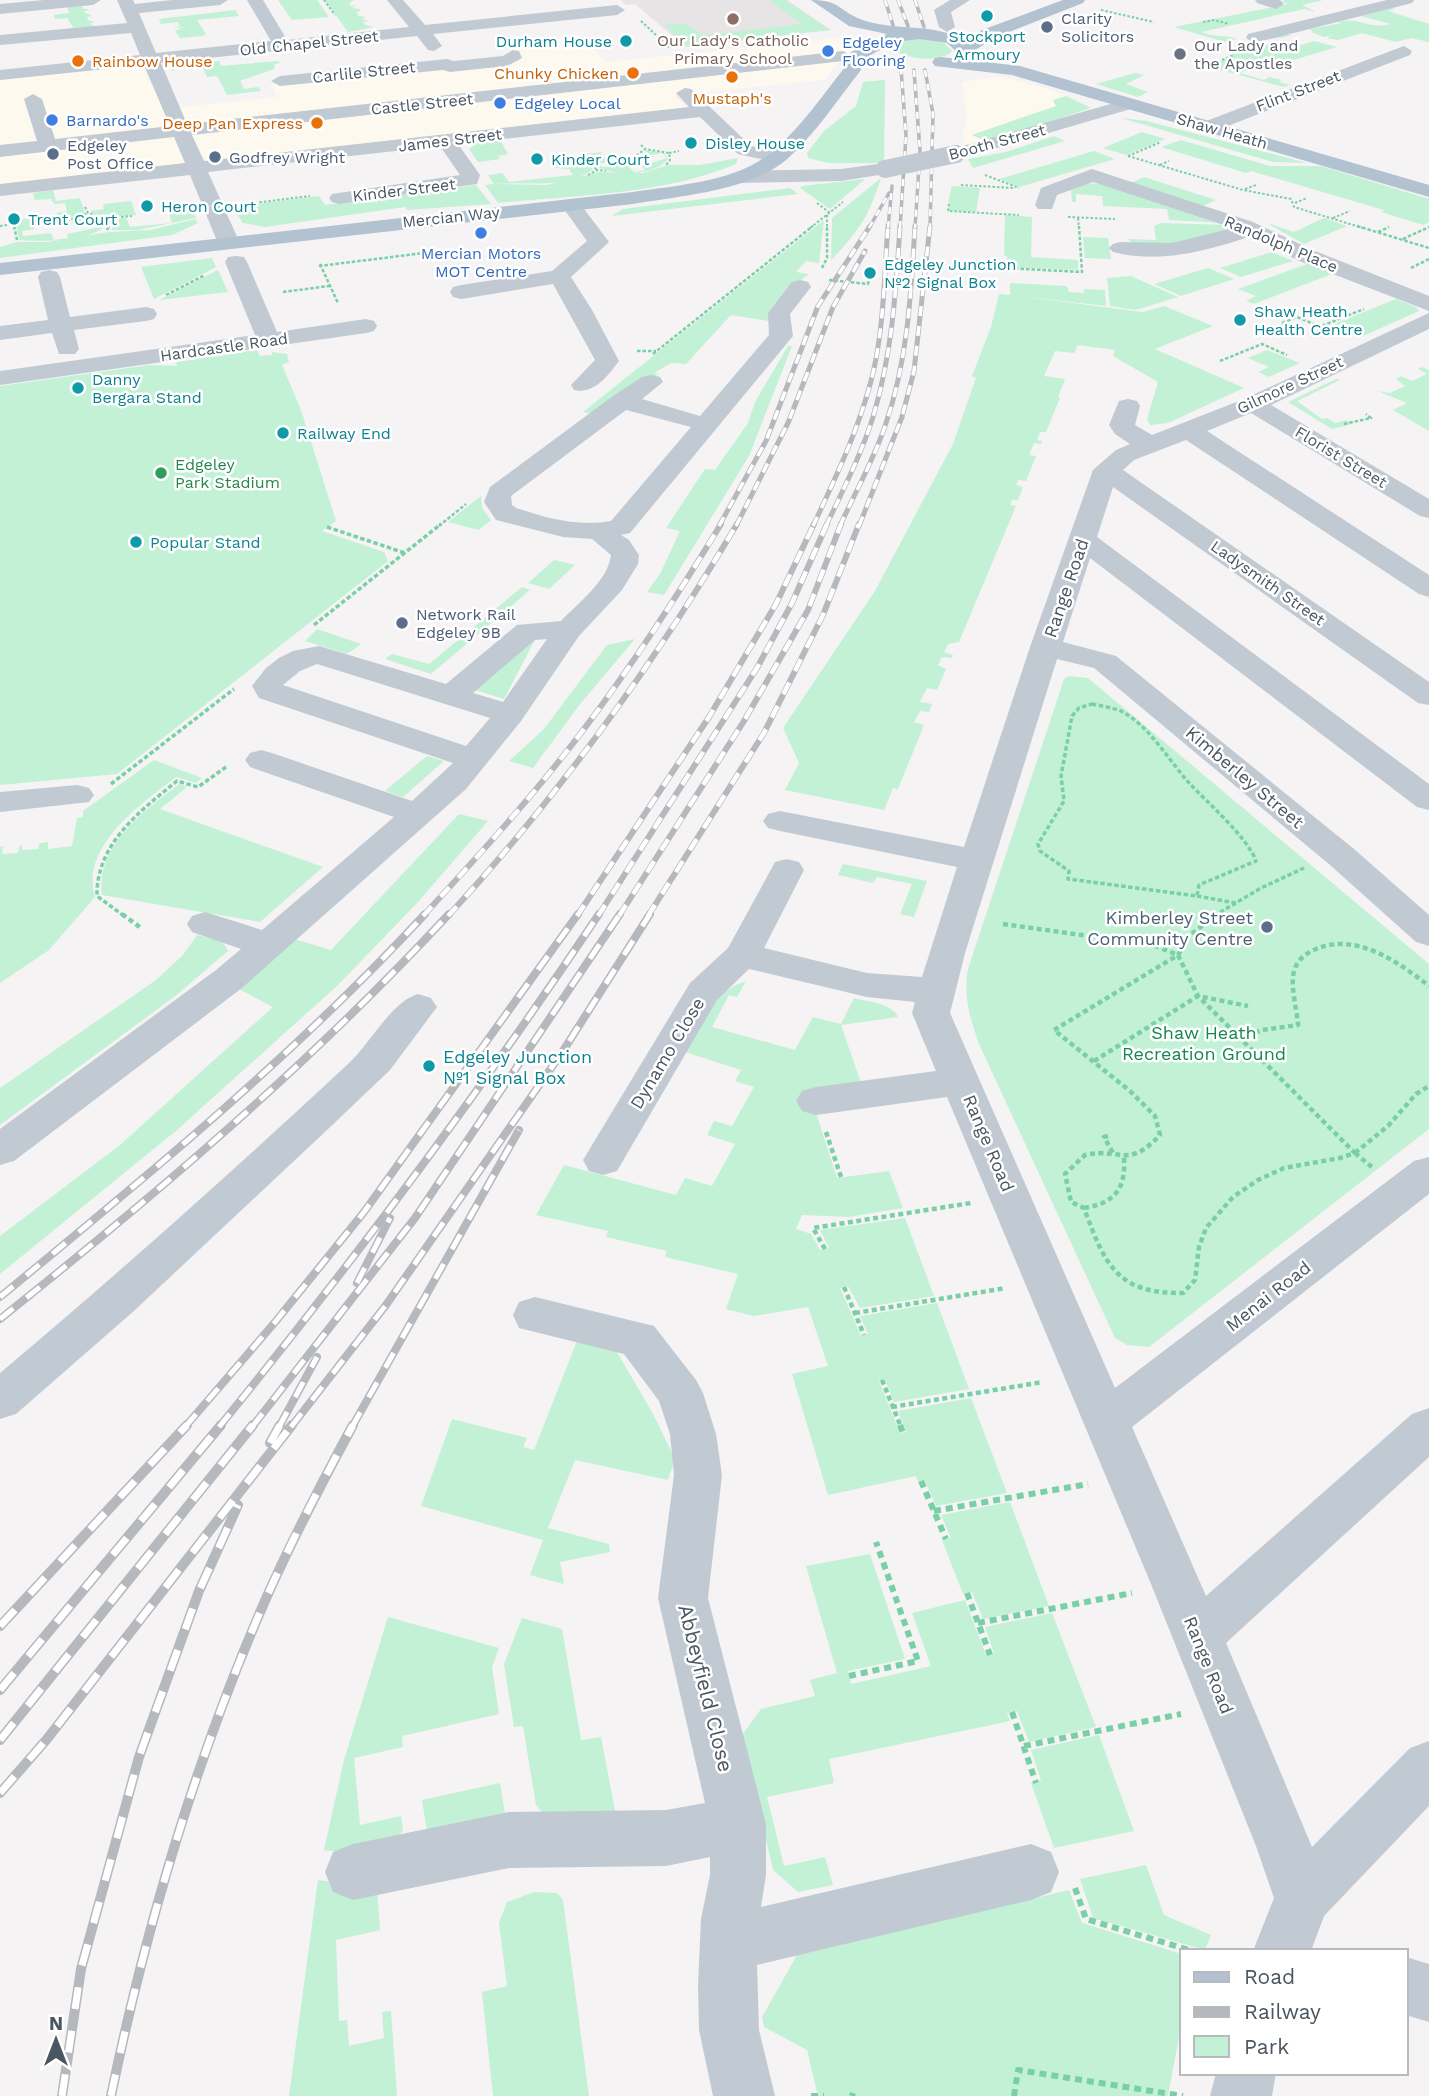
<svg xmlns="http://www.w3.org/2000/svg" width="1429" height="2096" font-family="'Work Sans',sans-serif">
<rect width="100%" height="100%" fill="#f5f3f3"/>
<path fill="#fdf9ef" d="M578 35 607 62 848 37 861 45 846 54 824 80 674 95 687 108 0 186V79L142 65 163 109 277 97 271 84 516 62 522 58 507 43Z
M1000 76 1046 88 1066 96 1053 100 1056 106 974 134 988 140 964 146 963 130 967 119 962 82Z"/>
<path fill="#e6e4e5" d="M621 0H787L831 30 686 47 635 4 626 5Z"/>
<path fill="#c3f1d5" d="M278 0H317L329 17 292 20Z
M325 0H354L349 3 351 6 357 5 352 8 360 9 361 11 356 12 359 16 366 17 361 19 369 21 363 22 365 25 374 27 348 32Z
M769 0H785L830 30 687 45 664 25 683 23 704 35 802 24Z
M1285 0H1323L1302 5 1316 12 1304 9 1201 32C1215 38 1223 34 1237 39L1225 42 1174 27 1288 4 1282 1Z
M67 6H82L83 9H89L84 12 92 16 87 17 88 20 95 22 89 24 98 27 74 29 67 18 55 19 54 15 69 13Z
M1392 8 1395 9 1388 11 1429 24V42L1411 38 1396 42 1362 33 1338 40 1327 38 1333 35 1324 37 1313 33 1310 29 1341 23 1338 22C1361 16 1367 30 1391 24L1360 16Z
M235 10 239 16 197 20 206 34 203 36 180 38 175 31 184 27 174 28 180 26 178 22 161 24 159 19Z
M1275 35H1292C1280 39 1269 37 1256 42L1283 49 1270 55 1314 41 1337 47 1290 61 1279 58 1240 73 1264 80 1269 77 1282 80 1279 82 1290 85 1284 87 1209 67 1233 55 1231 54 1243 48 1240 46Z
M915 38 944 43 952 51C941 63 904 60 893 48L898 41Z
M196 60 198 64 219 61 221 66 278 61 280 63 275 64 274 69 240 81 244 89 258 87 261 91 227 95 217 76 207 77 203 68 192 69 188 62 172 64 175 71H172L169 63Z
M1135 73 1144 75 1126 84 1148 92 1138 97 1096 84Z
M885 80 884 163H828L808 158 807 153 824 131 856 106 863 82Z
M1066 96 1091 108 997 139H981L972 135 1056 106 1053 100Z
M1121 118 1147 121 1307 163 1273 162Z
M1142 132 1165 139 1126 155 1103 148Z
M1054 136 1065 141 973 168 968 159 1006 152Z
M500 140 508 154 498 156 500 159 478 162 469 149 477 143Z
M1181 140 1270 166H1321L1429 199V222L1423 225 1381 212 1384 210 1251 171 1246 173 1161 147Z
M647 150 664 153 668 159C655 175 622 176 602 169 595 167 590 160 585 154L602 152 601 155 608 162 599 164 602 167 627 165 634 172 645 170 642 166 667 158 662 153 639 157Z
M1094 151 1115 159 1019 187 999 179Z
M738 158 736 164C662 195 576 195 498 203L485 185 494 184 488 175 502 173 509 182 573 175 569 169 556 168 552 163 563 161 567 165 588 163 593 169C568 190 524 181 495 184L547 185 600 172 643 173 668 165H700Z
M1144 177 1216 200 1203 206 1131 183Z
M881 178C869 216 859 231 831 260L832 218Z
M865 179 830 209 800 188 802 186Z
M1083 183 1100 184 1225 223 1169 220 1167 209 1103 206 1102 196 1076 194V202H1072L1071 188Z
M476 185 491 204 407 210 405 207 265 227 243 223 232 207 319 196 325 205Z
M952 186 980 188 976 212 949 211V198Z
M790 188 798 194 612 216 623 209Z
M53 190 56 201 80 198 85 213 62 222 56 213 67 211 65 203 54 204 51 199 35 200 33 193Z
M131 201 136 215 107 217 91 213V211L104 209 103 204Z
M193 210 196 218 138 230H111L116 219 126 217 130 227 172 223 169 213Z
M1005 215 1032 217 1031 257 1078 260V270L1007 267V256L1004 255Z
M86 216 109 219V222C96 242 41 242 19 240L15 220 34 218 32 220 34 229 22 231 23 236 51 233 54 240 68 238 67 234 101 227 98 221 69 224Z
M1324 218 1347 226 1304 244 1267 223 1294 232Z
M196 219 198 223 172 235 0 258V247L17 242H49L109 232 150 230Z
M824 220 819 263 806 261 796 272 809 274 791 288 769 321 731 315 686 364 671 363 654 373 659 374 625 392 593 414 583 412Z
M1162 223 1227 225 1236 229 1192 243H1133L1127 239 1156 240 1154 226Z
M1083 237 1108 238 1111 259 1085 258Z
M1272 252 1293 261 1241 277 1220 268Z
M212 258 216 267 154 299 141 267Z
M1307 264 1332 274 1254 304 1246 301 1256 296 1238 289Z
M1208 268 1234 279 1181 296 1154 284Z
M218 270 228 292 159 300Z
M1131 276 1178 297 1136 310 1110 306 1107 278Z
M1010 283 1067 286 1069 292 1084 293V289L1105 290 1106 306 1010 295 1143 312 1164 306 1213 326 1155 349 1244 388 1168 423 1150 425 1147 419 1158 382 1113 356 1115 350 1078 345 1074 353 1055 351 1044 376 1065 379 1058 397 1060 398 1046 432H1040L1037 440 1042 441 1041 444 1034 443 1029 455 1036 456 1026 481 1018 480 1016 485 1023 487 1018 500H1012L1010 505 1016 506 959 642 948 644 944 652 953 655 952 658 942 657 938 665 946 669 937 690 927 688 920 702 932 704 929 712 920 711 914 722 924 725 898 789 893 788 884 810 785 790 799 763 783 728 875 591 953 444 976 378 972 376 991 327 999 294 1010 295Z
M1396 299 1416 307 1419 311 1361 337 1332 325Z
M788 346H792L749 456 664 595 647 592 660 574 680 531 666 528 705 469 715 470 748 423 755 402Z
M257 350 260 356 272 355V352L287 354 289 362 282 365 301 410 336 521 322 531 384 552 388 561 117 774 0 785V386L150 365 177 366 176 362Z
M1267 350 1300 363 1269 377 1258 372 1269 367 1248 358Z
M1422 367 1429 370V431L1393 410 1407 403 1378 391 1390 393 1405 386 1396 379 1401 376 1412 381 1427 374 1418 369Z
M1336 379 1340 380 1297 401 1322 419 1327 418 1335 423 1346 420 1352 424 1332 429 1288 402Z
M481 496 482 508 491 520 479 530 448 522Z
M554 560 575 565 549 589 528 583Z
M522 587 530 590 431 674 385 659 392 654 429 664Z
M317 629 361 644 347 654 305 641Z
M537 636 504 699 475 690Z
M635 639 580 704 533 768 509 761 544 729 607 645Z
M1069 676 1088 678 1429 964V1129L1149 1347 1127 1345 1115 1338 979 1044C970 1018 963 996 968 969L1064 679Z
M427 756 444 761 403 797 385 791Z
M154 760 202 778 196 783 176 777C141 804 80 846 95 897L49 950 0 983V847L3 846 2 854 18 853 20 845H22V850L38 849 40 843 48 842V849L72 846 77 818 83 817V811Z
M179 784 187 787 160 809 323 867 260 922 102 895C95 846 145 810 179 784Z
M459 814 488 821 418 902 338 985 177 1130 0 1274V1236L120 1145 273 1007 239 989 294 939 331 950Z
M843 864 927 881 914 917 900 914 912 884 877 877 873 883 838 875Z
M197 935 222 941 228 951 174 997 0 1125V1088L156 980 183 955Z
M746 981 737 997 729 995 712 1027 795 1050 813 1017 841 1024 854 998C868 1002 892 1003 898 1017L841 1025 862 1086 810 1094 837 1178 889 1171 903 1208 849 1217 802 1215 796 1229 811 1234 820 1250 829 1248 820 1230 905 1218 934 1296 860 1308 848 1286 840 1288 861 1336 868 1334 860 1316 937 1303 969 1389 894 1402 885 1380 879 1381 900 1433 906 1432 898 1411 971 1398 1007 1493 936 1506 925 1481 918 1482 916 1476 828 1495 792 1374 828 1366 808 1307 754 1316 726 1309 738 1274 665 1257 667 1251 606 1237 608 1231 536 1215 564 1165 676 1195 685 1178 712 1186 735 1144 707 1135 714 1121 732 1126 754 1087 735 1081 741 1070 685 1052C701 1024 713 991 746 981Z
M577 1341 614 1347 652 1412 675 1459 668 1480 575 1460 548 1528 609 1544 610 1552 560 1562 564 1584 530 1575 543 1540 421 1506 452 1419 527 1438 523 1447 534 1450Z
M1010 1502 1049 1606 983 1619 972 1592 963 1594 942 1540 951 1538 941 1515Z
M870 1554 905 1659 848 1671 851 1684 931 1666 912 1613 965 1600 986 1655 994 1653 985 1627 1052 1613 1096 1727 1029 1742 1017 1711 1007 1713 1010 1721 829 1759 834 1783 767 1797 784 1866 825 1857 833 1885 798 1892 773 1870 742 1735 761 1709 815 1696 810 1680 837 1673 806 1566Z
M388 1617 499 1648 492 1667 499 1714 402 1736 403 1747 354 1758 360 1825 401 1816 403 1831C384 1848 350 1854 324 1850L344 1760Z
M522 1618 562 1629 581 1740 601 1737 615 1811 547 1818 536 1805 523 1726 514 1727 504 1664Z
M1099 1735 1134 1831 1054 1848 1031 1783 1041 1780 1031 1750Z
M500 1783 506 1820 427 1831 422 1800Z
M1146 1865 1164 1915 1211 1935 1205 1950 1093 1918 1080 1879Z
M318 1880 377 1888 380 1930 336 1940 339 2021 347 2020 349 2046 384 2038 382 2012 391 2011 397 2096H289Z
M1069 1890 1082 1923 1182 1954V2021L1168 2096H818L807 2050 764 2027 762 2017 797 1955Z
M534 1892 557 1893 563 1900 589 2096H493L482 1992 507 1986 499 1923 507 1902Z"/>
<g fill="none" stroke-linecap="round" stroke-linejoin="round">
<path stroke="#7ad0a6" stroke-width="2" stroke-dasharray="2.5 2" stroke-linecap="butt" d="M324 0 335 15
M1101 10 1154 22
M641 21 670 48
M1203 22 1214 20 1229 24
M1222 60 1234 55
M1266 63 1284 68
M641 145 645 149 669 153 670 160 666 165
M669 153 679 151
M1128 156 1243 190 1291 199 1294 207 1363 228
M1128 156 1161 142
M633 158 645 149
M554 162 586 158 597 170
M1160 165 1169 161
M588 175 597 170 606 171
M985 175 1019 188
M961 185 1015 188
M1245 189 1256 185
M817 203 830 213
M1295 203 1307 198
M246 204 310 196
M949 204 948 211 1019 215
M85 207 88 213 105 218 132 216
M168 212 181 210
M827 215V228
M1068 217 1115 219
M1078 218 1079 228
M1333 218 1350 211
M63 223 88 213
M0 226 14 224 15 228
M108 228 112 218
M810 228 843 202"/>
<path stroke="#7ad0a6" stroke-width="2.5" stroke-dasharray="3.5 2" stroke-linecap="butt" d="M14 226 17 240
M1357 226 1429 248
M107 230 109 226
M1378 232 1389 227
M1403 239 1429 227
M320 264 338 303
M319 266 424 253
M822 268 827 258V226
M1004 268 1082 272 1079 226
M1411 268 1429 259
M829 280 868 284 869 280
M283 292 329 286
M166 295 205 275
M1282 323 1297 317 1321 327 1324 325
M1341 332 1324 325 1364 309
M637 351H656
M653 354 813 226
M1220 361 1262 344 1287 355
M1344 424 1371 418 1366 414
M439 526 466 504"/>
<path stroke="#7ad0a6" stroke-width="3.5" stroke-dasharray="4.5 2.5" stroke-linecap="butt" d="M327 527 405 553
M314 625 441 524
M1092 704C1102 706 1115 708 1123 712 1151 728 1169 761 1190 784 1207 802 1248 838 1256 861L1199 885 1197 896 1068 879 1069 871 1040 851 1038 844 1064 801 1061 776 1072 716 1079 708Z
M111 784 234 689
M1197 896 1236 903
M124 916 97 896C96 844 140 811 177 781L198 787 226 767
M1214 916 1261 888 1304 868"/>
<path stroke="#7ad0a6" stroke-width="4.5" stroke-dasharray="5 3.5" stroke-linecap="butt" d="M122 914 141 928
M1003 924 1153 945 1178 955 1189 936 1217 914
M1178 955 1198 996 1355 1153 1340 1158 1284 1168 1258 1180 1233 1197 1206 1228 1199 1247 1195 1280 1183 1293C1117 1294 1105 1265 1084 1208L1071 1202 1065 1174 1085 1155C1121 1147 1127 1170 1160 1135L1155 1116 1130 1091 1054 1030Z
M1239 1039 1262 1030 1298 1025C1297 1008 1290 988 1294 971 1297 960 1306 953 1316 949 1357 932 1398 962 1429 986
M1094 1061 1198 996 1248 1006
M826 1132 841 1177
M1108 1136 1104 1137 1113 1153
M1355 1153 1373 1168
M1355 1153 1388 1126 1416 1094 1429 1086
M1084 1208C1115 1203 1126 1189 1124 1157
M825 1249 813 1228 971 1203
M844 1287 864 1335
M855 1313 1006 1288
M882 1380 901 1427
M892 1407 1043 1382"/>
<path stroke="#7ad0a6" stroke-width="6" stroke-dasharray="7 5" stroke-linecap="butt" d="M900 1425 903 1433
M921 1481 946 1539
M934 1511 1088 1484
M967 1593 990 1655
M978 1623 1132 1593
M849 1676 918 1661 876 1542
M1012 1712 1036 1783
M1024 1746 1181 1714
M1075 1888 1086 1919 1192 1951
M811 2096H824
M852 2096 853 2093
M1014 2096 1018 2070 1183 2096"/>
<path fill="#c1cad2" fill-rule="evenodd" d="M44 0H101L93 5 0 14V4Z
M117 0H133L135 4 172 0H228L220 5 139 13 156 53 271 41 247 0H263L287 40 409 27 387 0H403L425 25 617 5 625 10 617 15 433 34 442 46 434 51 428 50 417 36 161 63 187 124 843 51 852 56 843 61 192 135 204 161 689 107 676 93 685 88 691 89 751 146 785 153 788 157 778 163 738 154 700 117 458 144 480 175 477 184 339 204 332 202 329 198 332 194 460 175 440 146 208 172 239 241 235 245H221L217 241 190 175 0 196V184L185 163 174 137 0 157V145L37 141 24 99 33 94 42 99 55 139 170 126 144 65 0 80V70L140 55 131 33 0 45V35L127 23Z
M950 0H970L951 12 955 27 947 32 939 27 934 10Z
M1255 0H1280L1284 4 1276 9 1257 3Z
M1387 0H1414L1412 3 1254 43 1246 38 1248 34Z
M1404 46 1412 51 1410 55 1215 131H1201L1199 127 1201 123Z
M513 50 519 51 522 58 507 66 450 72 443 70 280 86 271 81 280 76 447 59 454 61 503 56Z
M1128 99 1134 100 1137 104 1134 108 956 160 946 154 949 150Z
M885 163 892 165 895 169 892 173 841 181 739 183 729 177 739 171 841 169Z
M1092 169 1253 222 1315 251 1429 296V311L1299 261 1251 236C1207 251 1159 264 1113 252L1109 248 1113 244 1120 242 1172 243 1233 228 1093 182 1057 195 1052 209H1038L1035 205 1041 188Z
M571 199 578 201 609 242 571 277 592 310 619 361C608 376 593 395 574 390L571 385 595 360 553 284 461 299 453 297 450 292 453 287 461 285 552 271 587 241 561 205 564 201Z
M236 256 244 257 247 262 277 332 366 319 374 321 377 326 374 331 366 333 0 385V371L255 335 225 262 228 257Z
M49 270 57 272 60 277 70 317 146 307 154 309 157 314 154 319 146 321 74 330 79 349 75 354H59L52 333 0 340V326L48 320 38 277 41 272Z
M800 280 808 282 811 287 790 314 793 336 630 533 621 535 629 540 639 555 638 564 622 590 579 636 521 721 466 789 242 988 14 1161 0 1165V1129L216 970 241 949 192 932 187 924 192 916 205 912 262 930 394 817 250 767 245 760 250 753 261 750 272 753 412 801 453 763 259 698 252 686 266 668 279 658 293 651 319 646 446 684 517 625 561 621C578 603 608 581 611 555L592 539 563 537 496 520 484 502 490 487 613 396 642 377 651 375 660 377 663 382 642 399 700 416 769 335 768 313 792 282ZM626 410 691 427 611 521C578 527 547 518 516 508L512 505 511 496ZM547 639 503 702 473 693 535 640ZM317 664 490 718 466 746 283 685 300 671Z
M1429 313V329L1271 405 1429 499V518L1420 516 1251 413 1207 431 1429 575V597L1419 594 1186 440 1134 460 1123 470 1429 682V705L1418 703 1113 487 1097 537 1429 784V810L1417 807 1090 558 1063 642 1116 656 1354 849 1429 915V946L1416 942 1330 865 1094 668 1057 659 965 953 950 1013 1115 1388 1414 1161 1429 1157V1194L1132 1427 1206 1596 1412 1414 1429 1408V1457L1226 1643 1312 1847 1410 1748 1429 1741V1806L1324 1916 1311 1951H1253L1274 1898 1256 1846 1151 1584 947 1097 816 1115 802 1111 796 1101 802 1091 816 1087 936 1071 912 1013 915 1002 867 997 749 969 717 1000 617 1171 603 1175 589 1171 583 1160 690 983 728 948 775 862 787 859 799 862 804 870 764 948 867 973 922 977 957 867 780 831 768 828 763 821 768 814 780 811 964 847 1030 647 1093 470 1116 450 1130 444 1115 434 1109 425 1119 401 1128 399 1137 401 1140 406 1135 425 1152 435 1244 399Z
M77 785 89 788 94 795 89 802 0 812V792Z
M418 994 431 998 437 1007 390 1070 327 1130 135 1310 16 1414 0 1419V1373C119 1273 234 1170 348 1064 369 1045 392 1001 418 994Z
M535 1297 654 1326 696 1380 703 1393 716 1434 722 1475 708 1598 766 1824V1875L761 1907 1031 1844 1051 1852 1059 1872 1051 1892 1031 1900 757 1965 759 2030 775 2096H713L699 2030 698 1985 701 1919 710 1875V1857L666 1866 509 1868 353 1900 333 1892 325 1872 333 1852 353 1844 509 1812 666 1810 705 1803 658 1598 674 1475 670 1434 659 1401 624 1354 519 1328 513 1315 519 1302Z
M1406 1957 1429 1964V2022L1406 2015Z
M1216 2073H1276L1272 2096H1210Z"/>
<path fill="#b3c2d1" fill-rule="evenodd" d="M811 0C840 0 838 10 860 19 894 32 935 22 966 41L982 30 1063 0H1085L1083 3 994 38 966 56 960 55 947 43 919 39 895 42 865 58 861 70C837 100 815 135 786 160 749 191 679 196 633 204L0 275V263L633 192C678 185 736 182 772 152 801 128 823 94 847 65L851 52 887 34 849 26Z
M941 57 1020 66 1429 185V197L1012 75 935 66 932 62 935 58Z"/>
<defs>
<path id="rail-far4" d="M885 0 893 25
M898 0 908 26
M915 0 924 27
M914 70 920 151 915 228
M925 70 933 114 930 228
M869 228 889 193
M888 228 892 186
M900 228 906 135 901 69"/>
<path id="rail-far3" d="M719 526 766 441 818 306 870 226
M736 526 788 423 833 307 865 251
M813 526C835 479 858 431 871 381 884 332 884 277 888 226
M826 526C843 490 861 455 873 417 892 355 896 291 900 226
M840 526C855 492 875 458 886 423 908 359 911 293 915 226
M859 526 902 417 914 371 930 226"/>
<path id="rail-far2" d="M423 916C480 854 537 792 587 725 636 660 679 593 721 524
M448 916C558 797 654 664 737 524
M577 916 709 717 776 604 814 524
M598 916 757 668 792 603 827 524
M619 916 744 721 808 610 841 524
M648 916 764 733 823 615 859 524"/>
<path id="rail-far1" d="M357 1283 390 1218
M0 1297C147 1176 296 1054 425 914
M0 1319C158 1193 312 1062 449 914
M185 1427 276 1321 364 1212 578 914
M219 1427C353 1262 481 1091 599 914
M252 1427 415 1218 620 914
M279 1427 317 1357
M291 1427 386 1305 563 1051 650 914
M352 1427 519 1130"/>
<path id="rail" d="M270 1443 280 1425
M0 1626 187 1425
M0 1690 221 1425
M0 1740 253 1425
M0 1793 47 1739 292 1425
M62 2096 81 1969 139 1757 199 1591 238 1505
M111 2096C145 1931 194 1765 261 1610 288 1547 320 1486 353 1425"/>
</defs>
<use href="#rail-far4" stroke="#b5b8bd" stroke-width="3.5"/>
<use href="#rail-far3" stroke="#b5b8bd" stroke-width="5"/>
<use href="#rail-far2" stroke="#b5b8bd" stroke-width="6"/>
<use href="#rail-far1" stroke="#b5b8bd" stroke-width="8"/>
<use href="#rail" stroke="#b5b8bd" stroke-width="10"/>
<use href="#rail-far4" stroke="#fff" stroke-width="2.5" stroke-dasharray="7" stroke-linecap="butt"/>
<use href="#rail-far3" stroke="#fff" stroke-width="3.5" stroke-dasharray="10" stroke-linecap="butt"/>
<use href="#rail-far2" stroke="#fff" stroke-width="4.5" stroke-dasharray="13" stroke-linecap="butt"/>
<use href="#rail-far1" stroke="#fff" stroke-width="5" stroke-dasharray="17" stroke-linecap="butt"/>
<use href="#rail" stroke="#fff" stroke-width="7" stroke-dasharray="22" stroke-linecap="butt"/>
<path stroke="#c1cad2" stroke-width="18" d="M885 169 956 154"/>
</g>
<g fill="#0f9aa8" stroke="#fff" stroke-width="2.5">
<circle cx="987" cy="16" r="7"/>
<circle cx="626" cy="41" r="7"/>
<circle cx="691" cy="143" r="7"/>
<circle cx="537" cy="159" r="7"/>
<circle cx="147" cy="206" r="7"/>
<circle cx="14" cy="219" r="7"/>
<circle cx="870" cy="273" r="7"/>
<circle cx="1240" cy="320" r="7"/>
<circle cx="78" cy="388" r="7"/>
<circle cx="283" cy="433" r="7"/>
<circle cx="136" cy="542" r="7"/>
<circle cx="429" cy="1066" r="7"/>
</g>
<circle fill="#8d6e63" stroke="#fff" stroke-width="2.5" cx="733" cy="19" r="7"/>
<g fill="#5c6f8a" stroke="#fff" stroke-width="2.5">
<circle cx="1047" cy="27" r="7"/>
<circle cx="53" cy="154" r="7"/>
<circle cx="215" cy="157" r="7"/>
<circle cx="402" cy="623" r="7"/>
<circle cx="1267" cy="927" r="7"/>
</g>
<g fill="#3f7fe0" stroke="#fff" stroke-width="2.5">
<circle cx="828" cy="51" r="7"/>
<circle cx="500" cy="103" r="7"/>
<circle cx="52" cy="120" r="7"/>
<circle cx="481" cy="233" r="7"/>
</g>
<circle fill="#6b7280" stroke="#fff" stroke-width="2.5" cx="1180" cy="54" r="7"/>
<g fill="#e8710a" stroke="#fff" stroke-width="2.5">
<circle cx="78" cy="61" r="7"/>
<circle cx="633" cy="73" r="7"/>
<circle cx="732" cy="77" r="7"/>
<circle cx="317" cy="123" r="7"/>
</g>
<circle fill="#2e9e5b" stroke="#fff" stroke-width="2.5" cx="161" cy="473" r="7"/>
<g text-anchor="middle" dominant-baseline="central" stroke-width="5" stroke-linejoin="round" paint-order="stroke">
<g font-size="16" fill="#4e5e75" stroke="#fff" text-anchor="start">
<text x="1061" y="18">Clarity<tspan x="1061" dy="18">Solicitors</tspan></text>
<text x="67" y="145">Edgeley<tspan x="67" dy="18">Post Office</tspan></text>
<text x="229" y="157">Godfrey Wright</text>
<text x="416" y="614">Network Rail<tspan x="416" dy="18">Edgeley 9B</tspan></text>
</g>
<g font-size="16" fill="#0d838f" stroke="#fff" text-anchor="start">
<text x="987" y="36" text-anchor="middle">Stockport<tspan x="987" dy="18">Armoury</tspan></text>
<text x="612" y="41" text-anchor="end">Durham House</text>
<text x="705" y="143">Disley House</text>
<text x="551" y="159">Kinder Court</text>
<text x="161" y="206">Heron Court</text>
<text x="28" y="219">Trent Court</text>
<text x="884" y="264">Edgeley Junction<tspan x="884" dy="18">№2 Signal Box</tspan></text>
<text x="1254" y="311">Shaw Heath<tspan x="1254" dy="18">Health Centre</tspan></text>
<text x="92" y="379">Danny<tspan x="92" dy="18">Bergara Stand</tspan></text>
<text x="297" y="433">Railway End</text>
<text x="150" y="542">Popular Stand</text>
</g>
<g font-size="16" fill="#785e54" stroke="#fff">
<text x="733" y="40">Our Lady's Catholic<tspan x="733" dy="18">Primary School</tspan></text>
</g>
<g font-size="16" fill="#366cbe" stroke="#fff" text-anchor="start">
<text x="842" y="42">Edgeley<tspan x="842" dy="18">Flooring</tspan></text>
<text x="514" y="103">Edgeley Local</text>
<text x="66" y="120">Barnardo's</text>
<text x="481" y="253" text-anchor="middle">Mercian Motors<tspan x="481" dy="18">MOT Centre</tspan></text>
</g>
<g font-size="16" fill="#4a5661" stroke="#fff">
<text transform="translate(309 43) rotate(-6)">Old Chapel Street</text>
<text transform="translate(364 72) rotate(-6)">Carlile Street</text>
<text transform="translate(1298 91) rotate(-21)">Flint Street</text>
<text transform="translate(422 104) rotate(-6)">Castle Street</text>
<text transform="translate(1222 131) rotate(16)">Shaw Heath</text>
<text transform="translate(450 140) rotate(-7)">James Street</text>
<text transform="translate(997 142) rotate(-15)">Booth Street</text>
<text transform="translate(404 190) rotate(-7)">Kinder Street</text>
<text transform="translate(451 217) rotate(-6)">Mercian Way</text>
<text transform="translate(1281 244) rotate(23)">Randolph Place</text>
<text transform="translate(224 347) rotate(-8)">Hardcastle Road</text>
<text transform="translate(1290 385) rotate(-25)">Gilmore Street</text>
<text transform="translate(1341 457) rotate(31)">Florist Street</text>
<text transform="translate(1268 583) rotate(35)">Ladysmith Street</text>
</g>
<g font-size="16" fill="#5b616d" stroke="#fff" text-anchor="start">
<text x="1194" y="45">Our Lady and<tspan x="1194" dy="18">the Apostles</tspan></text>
</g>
<g font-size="16" fill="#c56008" stroke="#fff" text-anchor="end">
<text x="92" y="61" text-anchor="start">Rainbow House</text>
<text x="619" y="73">Chunky Chicken</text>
<text x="732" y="98" text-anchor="middle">Mustaph's</text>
<text x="303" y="123">Deep Pan Express</text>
</g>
<g font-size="16" fill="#27864d" stroke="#fff" text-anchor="start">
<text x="175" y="464">Edgeley<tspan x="175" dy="18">Park Stadium</tspan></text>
</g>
<g font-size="18" fill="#4a5661" stroke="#fff">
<text transform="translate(1066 588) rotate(-71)">Range Road</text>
<text transform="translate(1245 777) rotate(40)">Kimberley Street</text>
<text transform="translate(667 1053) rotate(-59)">Dynamo Close</text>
<text transform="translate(989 1143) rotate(67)">Range Road</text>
<text transform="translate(1268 1296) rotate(-38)">Menai Road</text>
<text transform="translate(1209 1665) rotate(68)">Range Road</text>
</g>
<g font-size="18" fill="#4e5e75" stroke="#fff" text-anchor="end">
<text x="1253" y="917">Kimberley Street<tspan x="1253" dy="21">Community Centre</tspan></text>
</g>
<g font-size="18" fill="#17864f" stroke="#fff">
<text x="1204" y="1032">Shaw Heath<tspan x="1204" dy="21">Recreation Ground</tspan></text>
</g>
<g font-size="18" fill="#0d838f" stroke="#fff" text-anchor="start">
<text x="443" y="1056">Edgeley Junction<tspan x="443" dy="21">№1 Signal Box</tspan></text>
</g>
<g font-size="21" fill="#4a5661" stroke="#fff">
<text transform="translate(706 1688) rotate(76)">Abbeyfield Close</text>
</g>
</g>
<rect x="1180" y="1949" width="228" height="126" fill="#ffffff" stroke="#b7bbc0" stroke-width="2"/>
<rect x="1194" y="1972" width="35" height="10" fill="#b3c2d1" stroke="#b7bbc0" stroke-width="2"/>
<text x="1244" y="1984" font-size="21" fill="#4a5661">Road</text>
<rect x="1194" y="2007" width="35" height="10" fill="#b5b8bd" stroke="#b7bbc0" stroke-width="2"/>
<text x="1244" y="2019" font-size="21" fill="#4a5661">Railway</text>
<rect x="1194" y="2036" width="35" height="21" fill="#c3f1d5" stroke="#b7bbc0" stroke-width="2"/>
<text x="1244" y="2054" font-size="21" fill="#4a5661">Park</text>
<g transform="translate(56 2040)" stroke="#ffffff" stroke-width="5" paint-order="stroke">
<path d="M0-5L12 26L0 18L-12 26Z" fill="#4a5661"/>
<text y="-10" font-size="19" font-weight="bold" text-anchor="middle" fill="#4a5661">N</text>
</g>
</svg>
